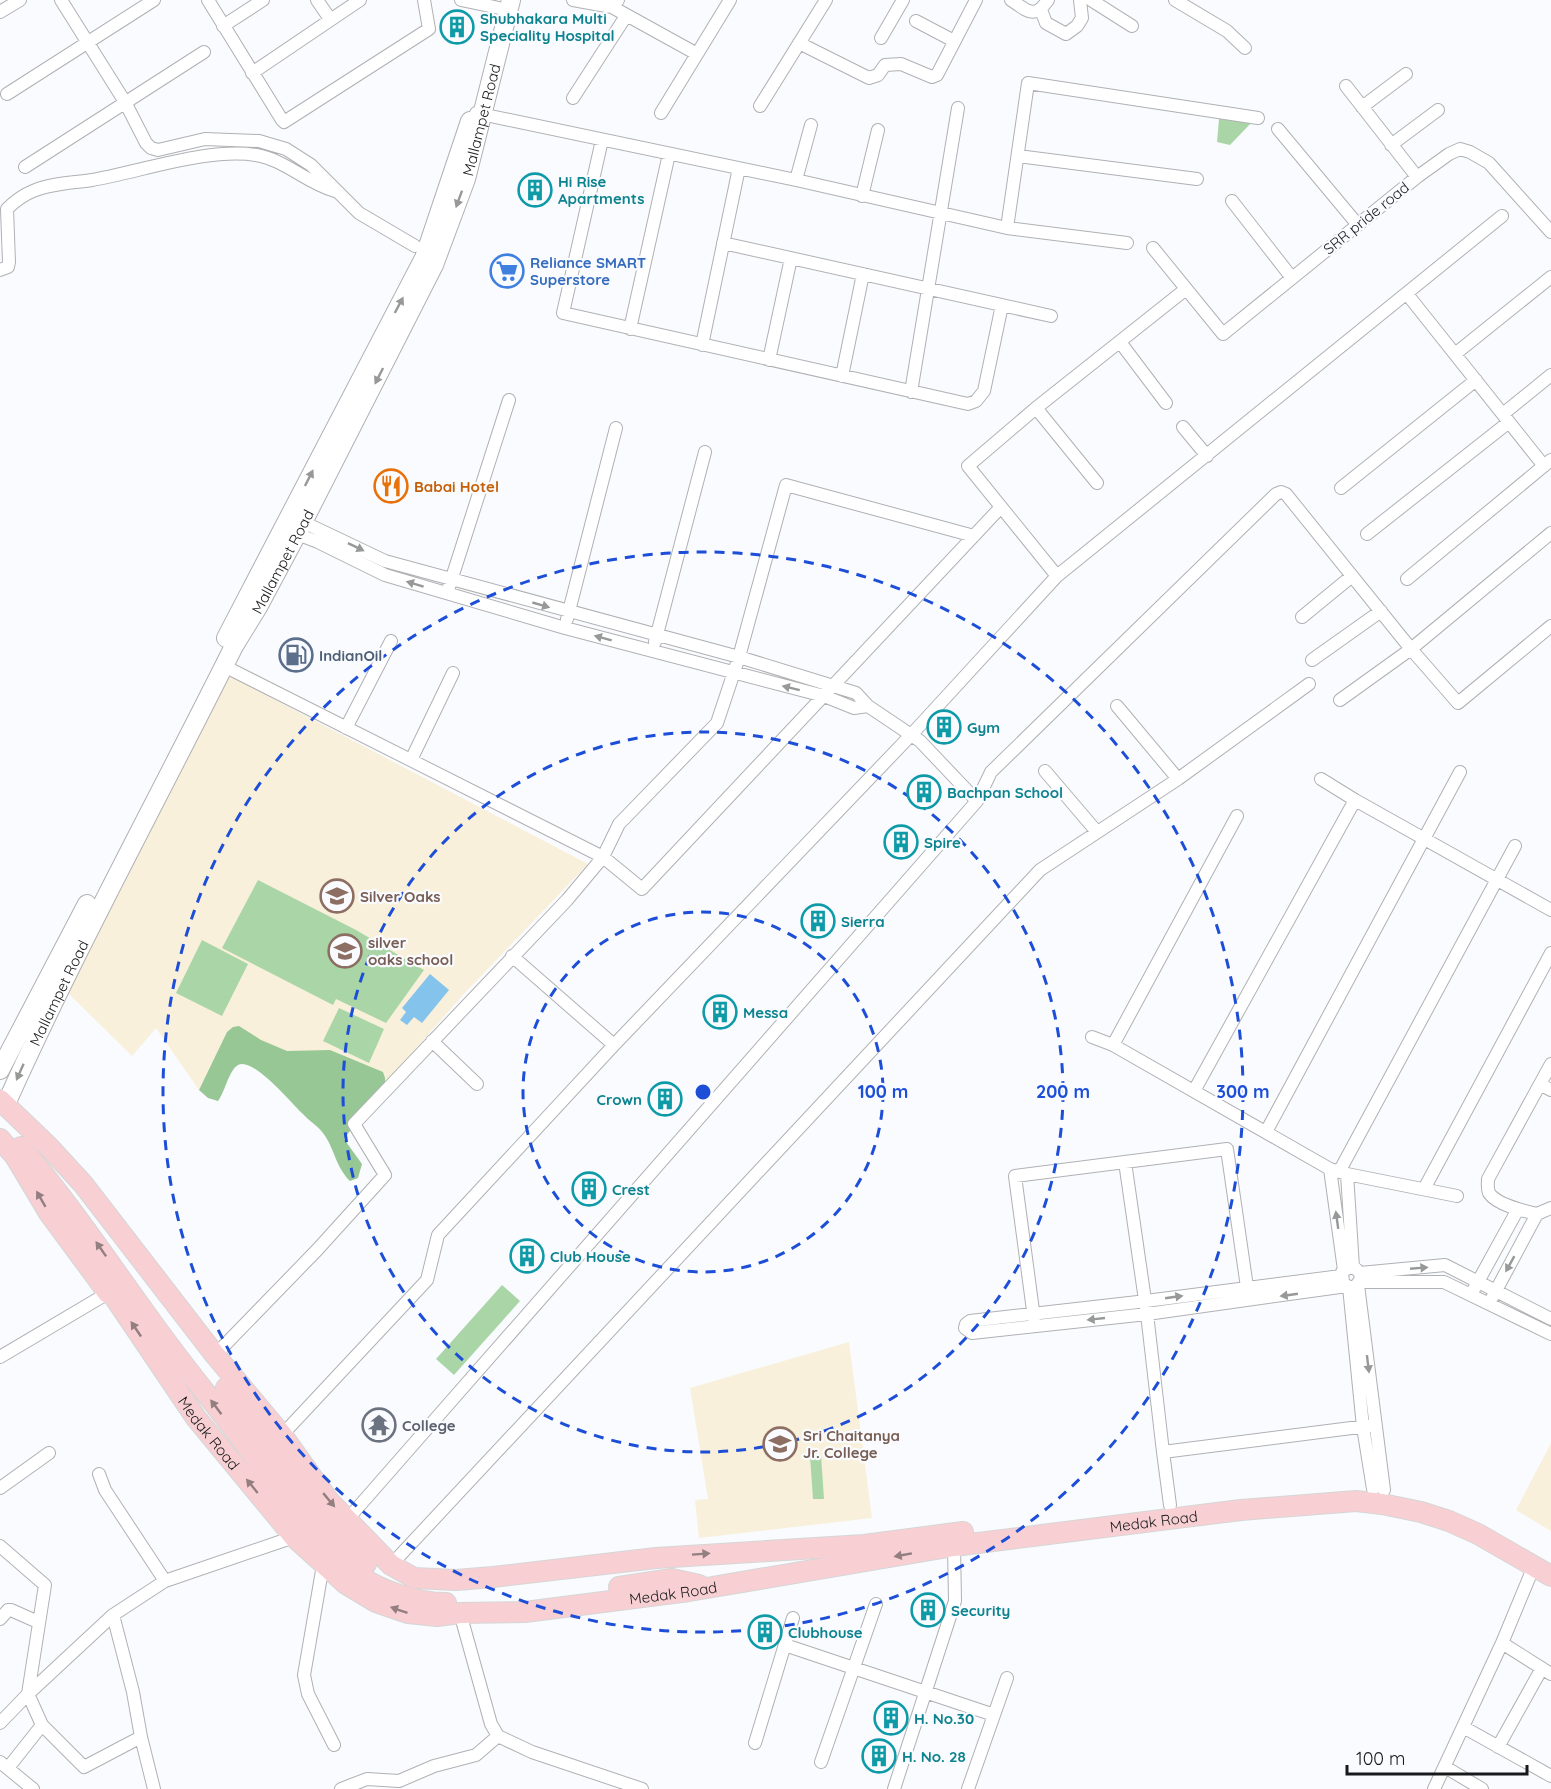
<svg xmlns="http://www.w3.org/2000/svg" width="1551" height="1789" font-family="Quicksand,sans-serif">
<rect width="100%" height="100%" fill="#f9fbfe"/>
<path fill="#f8f0da" d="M228 675 588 864 463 995 338 1136 227 1032 199 1090 156 1028 132 1056 68 993Z
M849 1342 872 1518 699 1538 695 1500 708 1499 690 1388Z
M1551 1443V1531L1516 1510Z"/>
<path fill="#aad6a7" d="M1219 119 1253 121 1230 145 1217 142Z
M258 880 356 930 424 970 386 1023 336 999 333 1005 222 948Z
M202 940 248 964 222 1016 176 993Z
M339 1008 384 1029 369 1063 323 1041Z
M502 1285 520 1301 454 1375 436 1359Z
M821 1455 824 1499H813L810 1456Z"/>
<path fill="#97c795" d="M239 1026 261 1040 287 1051 330 1050 383 1072 385 1078V1083L344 1139 362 1164 358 1178 350 1181C335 1166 335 1149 323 1133 318 1126 309 1121 303 1114 293 1105 253 1056 238 1065 229 1070 225 1092 218 1101L208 1098 199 1090 227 1032 233 1027Z"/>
<path fill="#84c3eb" d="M430 974 449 990 422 1023 414 1017 407 1025 400 1020 406 1012 402 1008Z"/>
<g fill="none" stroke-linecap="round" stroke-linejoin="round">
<defs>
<path id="street" d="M61 0 125 102 146 143 151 148 158 150 205 139 259 141 286 149 311 165 359 213 415 246
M208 0 282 120 284 122 429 29 424 0
M317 0 330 19
M461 0 499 8
M573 0 612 7 613 1
M618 0 612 7 697 54
M1011 0C1028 11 1034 20 1048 0
M1091 0 1132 26
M1175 0 1227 31 1245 48
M1041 10 1046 23 1066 34 1077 26 1082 18 1080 0
M0 12 20 0
M916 21 954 41
M223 26 263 0
M881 38 903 0
M799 43 869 78 878 75 885 65 901 64 932 77 937 75 976 0
M252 73 360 0
M1346 86 1417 177
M7 94 154 0
M573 98 626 16
M760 106 826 0
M1362 107 1406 74
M476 113 796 180 1007 228 1127 243
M661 113 730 0
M1278 129 1358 225
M602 140 563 313 968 404 976 401 984 391 1002 305
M1391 145 1438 110
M1018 156 1197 179
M25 167 204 52
M796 180 811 125
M862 196 878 130
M1232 201 1292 278
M1007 228 1028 83 1258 118
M723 243 1051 316
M1153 248 1223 334 1417 177 1449 154 1460 149 1470 152 1489 163 1551 232
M0 270 8 267 9 262 7 209C15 201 23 195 33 191 52 183 73 183 92 180 139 172 210 147 256 155 286 160 306 183 335 191
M1407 294 1544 466
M630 329 669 154
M1120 342 1166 403
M702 345 739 168
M1455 354 1551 277
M769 360 791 258
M842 376 863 274
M911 392 958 108
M1036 408 1097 483
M1503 414 1551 375
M1183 427 1207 456
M1341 488 1476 380
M303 522 385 561 739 657 856 693 868 706 920 741 977 801
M297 534 318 542 385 575 565 628 824 696 854 708 868 706
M1367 534 1509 422
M1057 576 968 466 1036 408 1186 289
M1407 579 1551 460
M449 587 509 400
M1302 617 1352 576
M567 619 616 428
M655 642 705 452
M1312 660 1381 611
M224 666 603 857 642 889 1001 507
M1340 700 1411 649 1551 533
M1117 706 1178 779
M346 728 391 641
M411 760 453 673
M1045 771 1097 832
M1321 779 1355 800 1551 910
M512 956 614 1045
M1092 1037 1113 1045 1330 1169 1347 1174 1457 1196
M432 1041 477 1084
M1113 1045 1237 816
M1540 1084 1551 1090
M1194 1091 1355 800
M1266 1132 1460 772
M1125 1162 1147 1314 1163 1452 1375 1425
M1330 1169 1344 1270
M1339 1172 1515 846
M1347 1174 1353 1267
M1424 1189 1551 953
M1537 1214C1524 1211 1497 1205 1489 1193 1487 1188 1488 1184 1488 1179L1551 1064
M1360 1273 1361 1279 1355 1287H1348L1343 1282 1342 1272 1350 1267 1356 1269 1360 1273 1445 1265 1551 1319
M1341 1276 1138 1302 970 1321 966 1324 965 1328 972 1333 1147 1314 1347 1286
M1360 1282H1444L1551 1334
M1358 1285 1384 1490
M1349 1287 1363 1427 1373 1489
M1474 1289 1518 1209
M1492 1298 1537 1214 1551 1208
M1034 1318 1015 1176 1227 1149 1248 1294
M215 1355 317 1250 385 1175 354 1124 567 900 603 857 619 824 717 723 739 657 786 485 974 536
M0 1357 108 1293
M282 1435 427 1280 438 1235 614 1045 912 734 1057 576 1502 216
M1163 1452 1170 1505
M99 1474 105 1490 165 1581
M0 1488 49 1453
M347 1520 977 801 991 772 1276 494 1281 492 1286 494 1411 649 1458 703 1551 626
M0 1546 45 1585 28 1694 42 1725 84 1767 141 1737
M323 1565 304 1675 308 1694 334 1745
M391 1565 1040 870 1178 779 1309 684
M460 1613 491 1724 498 1736 532 1752 642 1789
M113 1615 133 1692 141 1737 154 1789
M0 1619 8 1610H11L38 1622
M1502 1643 1551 1674
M785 1645 994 1715
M0 1723 28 1694 113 1615 165 1581 294 1537
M1463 1727 1551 1776
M755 1743 793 1618
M1498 1747 1542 1668
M0 1762 33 1789
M821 1762 876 1604
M1445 1767 1482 1789
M8 1768 42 1725
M341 1789 367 1779 399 1781 434 1766 476 1755 498 1736
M894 1789 955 1601 954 1546
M968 1789 1007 1678
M1434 1789 1502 1643 1534 1566"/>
<g id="secondary">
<path d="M226 638 424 258 470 121"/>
<path d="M0 1070 87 904"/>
<path id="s1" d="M6 1104C76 948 158 799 234 646L258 607 297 534 434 265 466 179 511 0"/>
</g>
<g id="primary">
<path d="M0 1100 49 1147 83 1184 215 1355 282 1435 329 1501 391 1565 414 1578 456 1580 493 1577 656 1558 864 1545 963 1532"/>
<path id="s2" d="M0 1139 15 1156 49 1213 108 1293 113 1295 196 1418 294 1537 346 1584 376 1602 408 1613 437 1616 460 1613 525 1612 689 1591 954 1546 1241 1510 1356 1501 1382 1504 1421 1512 1449 1521 1478 1534 1551 1576"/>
<path d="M21 1147C69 1203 108 1262 151 1321 180 1362 212 1400 242 1440 275 1484 314 1540 357 1574 379 1591 418 1603 446 1603"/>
<path d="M226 1388 322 1518 366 1564"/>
<path d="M619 1587 672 1579 699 1585"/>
</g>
</defs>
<use href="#street" stroke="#b0b1b4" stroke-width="14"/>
<use href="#secondary" stroke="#b0b1b4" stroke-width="20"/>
<use href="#primary" stroke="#d5d6d6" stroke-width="22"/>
<use href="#street" stroke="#fff" stroke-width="12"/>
<use href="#secondary" stroke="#fff" stroke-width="18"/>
<use href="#primary" stroke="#f8d0d4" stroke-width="20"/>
</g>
<defs><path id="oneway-solid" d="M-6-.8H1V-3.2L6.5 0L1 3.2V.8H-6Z" transform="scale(1.5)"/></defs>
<g fill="#979898">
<use href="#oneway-solid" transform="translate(459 199) rotate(110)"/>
<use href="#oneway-solid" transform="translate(399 305) rotate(-62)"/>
<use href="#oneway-solid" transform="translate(379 376) rotate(117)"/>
<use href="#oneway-solid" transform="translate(309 478) rotate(-63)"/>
<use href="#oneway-solid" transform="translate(356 547) rotate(26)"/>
<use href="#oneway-solid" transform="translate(415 584) rotate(-163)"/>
<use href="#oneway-solid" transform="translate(541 605) rotate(16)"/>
<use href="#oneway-solid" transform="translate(603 638) rotate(-165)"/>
<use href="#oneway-solid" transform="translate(791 688) rotate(-166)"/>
<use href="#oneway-solid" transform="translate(20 1072) rotate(114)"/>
<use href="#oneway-solid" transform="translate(1337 1220) rotate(-98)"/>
<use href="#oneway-solid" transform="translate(1510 1264) rotate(119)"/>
<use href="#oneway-solid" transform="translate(1419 1268) rotate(-5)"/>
<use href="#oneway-solid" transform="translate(1289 1295) rotate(172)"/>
<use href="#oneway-solid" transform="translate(1174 1297) rotate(-8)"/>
<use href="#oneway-solid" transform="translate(1096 1319) rotate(174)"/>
<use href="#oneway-solid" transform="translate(1368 1364) rotate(83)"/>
</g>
<g fill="#937e80">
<use href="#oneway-solid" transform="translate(41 1199) rotate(-120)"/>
<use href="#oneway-solid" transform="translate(101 1249) rotate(-125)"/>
<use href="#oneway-solid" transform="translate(136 1329) rotate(-124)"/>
<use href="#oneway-solid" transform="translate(216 1407) rotate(-127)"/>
<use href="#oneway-solid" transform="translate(252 1486) rotate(-129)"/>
<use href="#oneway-solid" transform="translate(329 1500) rotate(50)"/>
<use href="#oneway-solid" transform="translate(701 1554) rotate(-4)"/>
<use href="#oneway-solid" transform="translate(903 1555) rotate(170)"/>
<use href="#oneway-solid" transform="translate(399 1610) rotate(-161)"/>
</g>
<g fill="none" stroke="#1d4ed8" stroke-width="3" stroke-dasharray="10 8">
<circle cx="703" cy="1092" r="180"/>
<circle cx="703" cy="1092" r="360"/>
<circle cx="703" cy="1092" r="540"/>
</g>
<defs>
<symbol id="building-ring" viewBox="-11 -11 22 22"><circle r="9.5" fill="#f9fbfe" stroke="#0f9aa8" stroke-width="1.5"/><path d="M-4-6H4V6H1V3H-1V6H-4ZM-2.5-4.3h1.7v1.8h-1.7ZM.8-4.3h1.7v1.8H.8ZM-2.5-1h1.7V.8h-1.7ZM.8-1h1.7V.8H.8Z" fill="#0f9aa8"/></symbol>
<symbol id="supermarket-ring" viewBox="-11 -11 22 22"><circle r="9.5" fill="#f9fbfe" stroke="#3f7fe0" stroke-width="1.5"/><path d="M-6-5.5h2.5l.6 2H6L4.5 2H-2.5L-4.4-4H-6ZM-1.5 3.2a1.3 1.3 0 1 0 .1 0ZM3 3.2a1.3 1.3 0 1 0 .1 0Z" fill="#3f7fe0"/></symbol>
<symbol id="restaurant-ring" viewBox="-11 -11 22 22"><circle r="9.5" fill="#f9fbfe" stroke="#e8710a" stroke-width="1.5"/><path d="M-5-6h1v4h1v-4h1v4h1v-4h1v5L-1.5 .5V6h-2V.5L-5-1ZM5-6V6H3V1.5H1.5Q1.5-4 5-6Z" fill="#e8710a"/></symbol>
<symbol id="fuel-ring" viewBox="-11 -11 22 22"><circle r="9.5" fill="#f9fbfe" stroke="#5c6f8a" stroke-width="1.5"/><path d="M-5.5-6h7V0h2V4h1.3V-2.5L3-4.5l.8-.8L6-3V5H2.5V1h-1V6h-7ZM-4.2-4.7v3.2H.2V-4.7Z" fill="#5c6f8a"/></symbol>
<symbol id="school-ring" viewBox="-11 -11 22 22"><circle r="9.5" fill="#f9fbfe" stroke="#8d6e63" stroke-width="1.5"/><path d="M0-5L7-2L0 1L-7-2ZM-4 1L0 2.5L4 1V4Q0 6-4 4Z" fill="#8d6e63"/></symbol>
<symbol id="temple-ring" viewBox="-11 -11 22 22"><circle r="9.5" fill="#f9fbfe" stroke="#6b7280" stroke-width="1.5"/><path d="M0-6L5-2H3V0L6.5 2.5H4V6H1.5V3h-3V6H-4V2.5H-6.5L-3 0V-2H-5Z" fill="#6b7280"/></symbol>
<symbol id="university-ring" viewBox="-11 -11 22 22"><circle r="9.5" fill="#f9fbfe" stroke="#8d6e63" stroke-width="1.5"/><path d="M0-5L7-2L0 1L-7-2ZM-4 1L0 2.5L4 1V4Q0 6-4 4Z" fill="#8d6e63"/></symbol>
</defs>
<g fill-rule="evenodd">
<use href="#building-ring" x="438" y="8" width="38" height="38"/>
<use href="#building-ring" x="516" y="171" width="38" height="38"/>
<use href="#supermarket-ring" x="488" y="252" width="38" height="38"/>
<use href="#restaurant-ring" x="372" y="467" width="38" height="38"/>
<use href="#fuel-ring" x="277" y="636" width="38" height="38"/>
<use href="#building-ring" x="925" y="708" width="38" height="38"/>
<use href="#building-ring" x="905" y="773" width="38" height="38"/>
<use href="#building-ring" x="882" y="823" width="38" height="38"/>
<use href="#school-ring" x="318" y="877" width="38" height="38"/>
<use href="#building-ring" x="799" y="902" width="38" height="38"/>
<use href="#school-ring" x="326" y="932" width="38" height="38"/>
<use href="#building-ring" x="701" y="993" width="38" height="38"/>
<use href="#building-ring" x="646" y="1080" width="38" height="38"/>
<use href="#building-ring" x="570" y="1170" width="38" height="38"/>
<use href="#building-ring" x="508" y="1237" width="38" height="38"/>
<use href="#temple-ring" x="360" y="1406" width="38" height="38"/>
<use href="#university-ring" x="761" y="1425" width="38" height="38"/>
<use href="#building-ring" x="909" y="1591" width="38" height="38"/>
<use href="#building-ring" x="746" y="1613" width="38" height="38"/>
<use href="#building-ring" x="872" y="1699" width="38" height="38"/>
<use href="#building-ring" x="860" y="1737" width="38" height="38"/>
</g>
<g text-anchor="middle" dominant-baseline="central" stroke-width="4.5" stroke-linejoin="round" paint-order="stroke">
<g font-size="15" font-weight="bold" fill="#0d838f" stroke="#f9fbfe" text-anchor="start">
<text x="480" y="18">Shubhakara Multi<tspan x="480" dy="17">Speciality Hospital</tspan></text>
<text x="558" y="181">Hi Rise<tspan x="558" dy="17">Apartments</tspan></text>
<text x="967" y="727">Gym</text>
<text x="947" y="792">Bachpan School</text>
<text x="924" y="842">Spire</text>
<text x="841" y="921">Sierra</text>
<text x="743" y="1012">Messa</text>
<text x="642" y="1099" text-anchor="end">Crown</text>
<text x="612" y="1189">Crest</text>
<text x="550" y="1256">Club House</text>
<text x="951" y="1610">Security</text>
<text x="788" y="1632">Clubhouse</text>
<text x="914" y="1718">H. No.30</text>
<text x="902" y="1756">H. No. 28</text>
</g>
<g font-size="15" fill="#18191a" stroke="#f9fbfe">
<text stroke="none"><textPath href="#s1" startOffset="1095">Mallampet Road</textPath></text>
<text transform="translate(1366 218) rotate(-39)">SRR pride road</text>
<text stroke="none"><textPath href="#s1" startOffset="609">Mallampet Road</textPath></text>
<text stroke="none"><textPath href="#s1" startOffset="123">Mallampet Road</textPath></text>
<text stroke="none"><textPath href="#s2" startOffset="362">Medak Road</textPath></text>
<text stroke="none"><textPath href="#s2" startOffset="1388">Medak Road</textPath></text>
<text stroke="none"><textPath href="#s2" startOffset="902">Medak Road</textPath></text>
</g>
<g font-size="15" font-weight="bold" fill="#366cbe" stroke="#f9fbfe" text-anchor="start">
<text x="530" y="262">Reliance SMART<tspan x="530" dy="17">Superstore</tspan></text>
</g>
<g font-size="15" font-weight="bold" fill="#c56008" stroke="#f9fbfe" text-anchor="start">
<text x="414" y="486">Babai Hotel</text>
</g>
<g font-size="15" font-weight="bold" fill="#4e5e75" stroke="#f9fbfe" text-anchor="start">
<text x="319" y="655">IndianOil</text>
</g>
<g font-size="15" font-weight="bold" fill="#785e54" stroke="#f9fbfe" text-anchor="start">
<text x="360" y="896">Silver Oaks</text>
<text x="368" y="942">silver<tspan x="368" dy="17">oaks school</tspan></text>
<text x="803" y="1435">Sri Chaitanya<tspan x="803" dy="17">Jr. College</tspan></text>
</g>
<g font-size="15" font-weight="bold" fill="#5b616d" stroke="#f9fbfe" text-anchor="start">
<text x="402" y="1425">College</text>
</g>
</g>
<circle cx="703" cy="1092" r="9" fill="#1d4ed8" stroke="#f9fbfe" stroke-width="3"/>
<g font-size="18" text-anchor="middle" font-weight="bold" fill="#1d4ed8" stroke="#f9fbfe" stroke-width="4.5" stroke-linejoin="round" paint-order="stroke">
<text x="883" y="1098">100 m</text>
<text x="1063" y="1098">200 m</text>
<text x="1243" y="1098">300 m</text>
</g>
<path d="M1347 1765v9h180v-9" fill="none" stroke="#18191a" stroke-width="3"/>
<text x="1356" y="1765" font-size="18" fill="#18191a" stroke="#f9fbfe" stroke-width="4.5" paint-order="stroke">100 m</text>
</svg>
